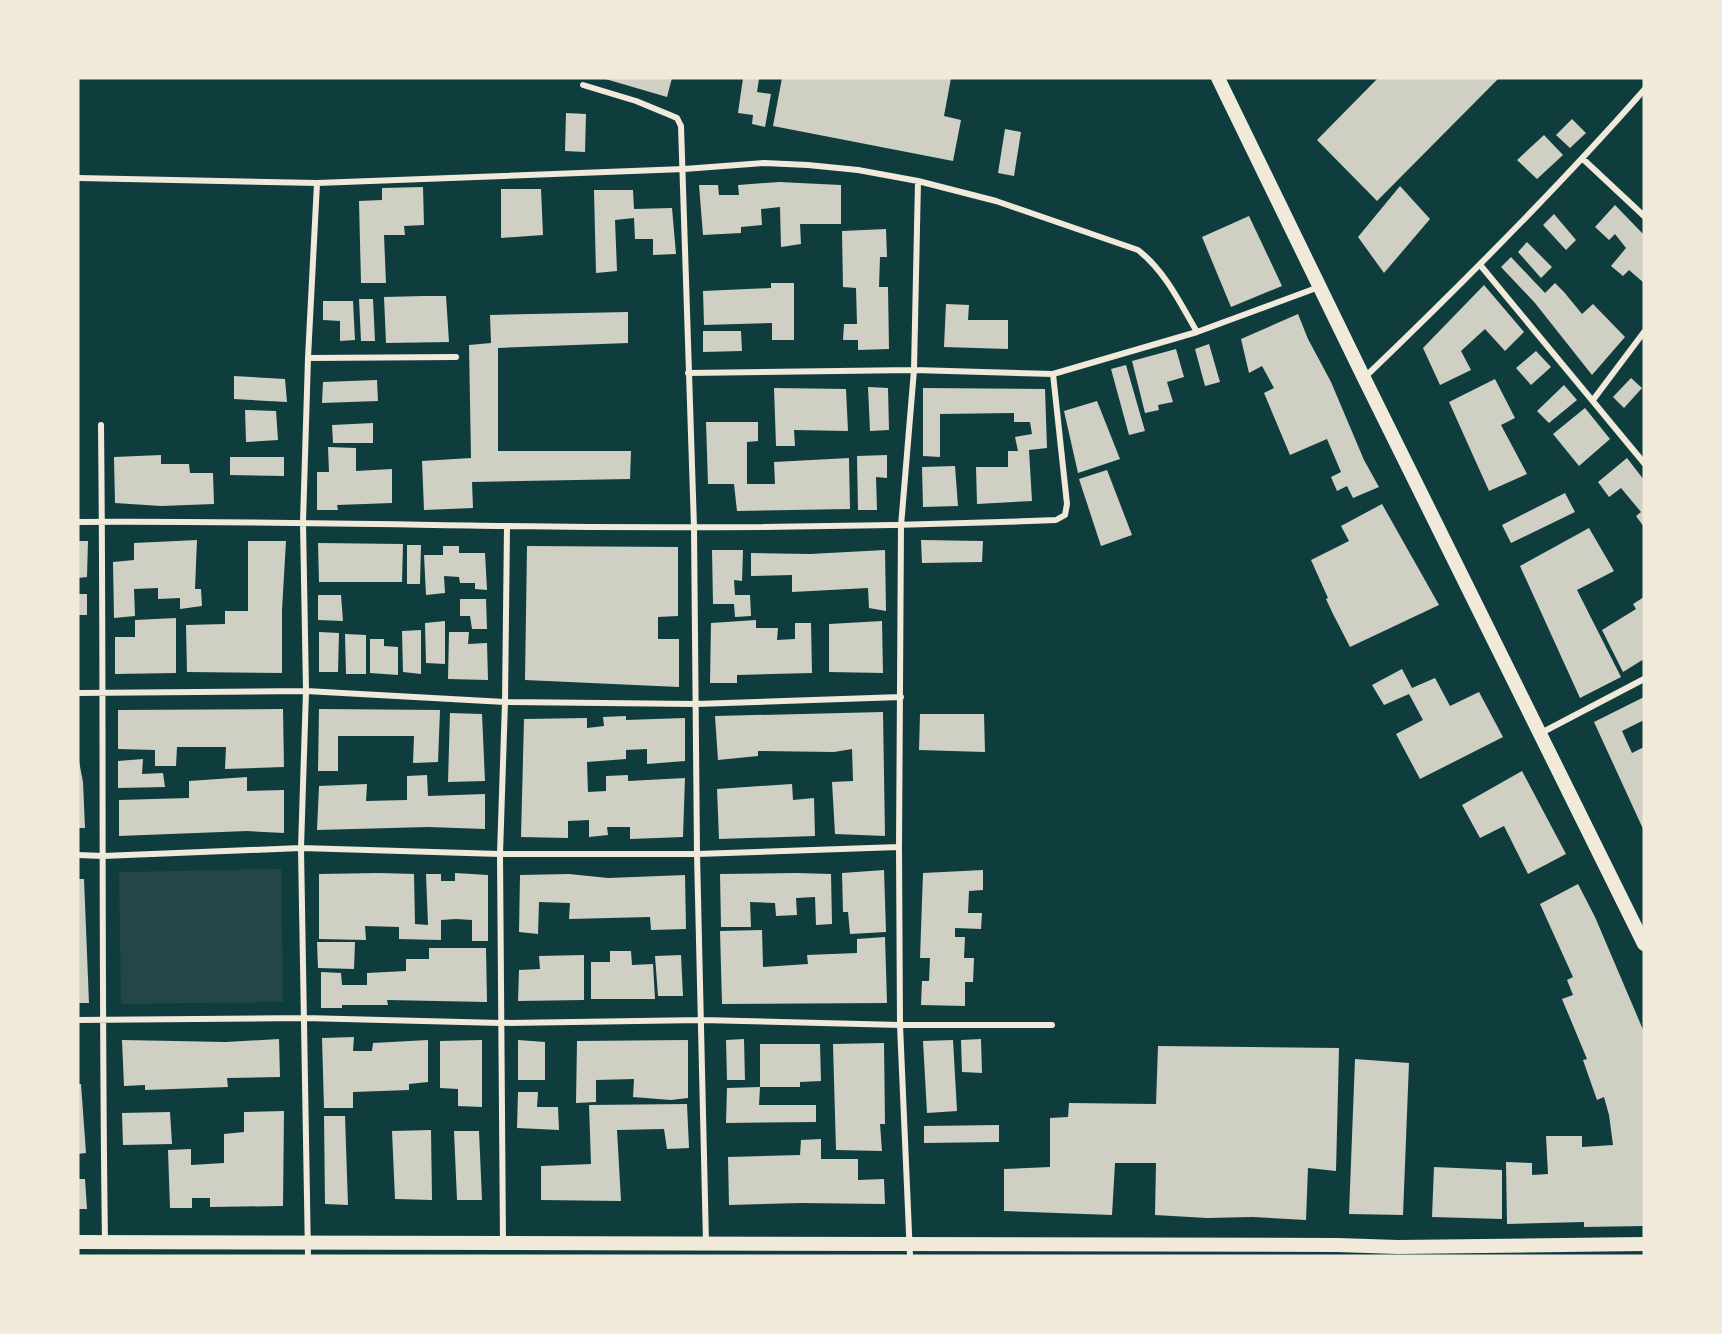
<svg xmlns="http://www.w3.org/2000/svg" width="1722" height="1334" font-family="Overpass,sans-serif">
<rect width="100%" height="100%" fill="#0f3d3e"/>
<path fill="#244646" d="M281 869 283 1002 121 1004 119 872Z"/>
<path fill="#cfcfc3" d="M602 78H672L667 97Z
M743 78 759 79 757 92 771 94 765 127 752 124 753 115 738 113Z
M782 78H951L944 116 961 120 953 161 773 126Z
M1378 78H1499L1377 201 1317 140Z
M566 113 586 114 585 152 565 151Z
M1572 119 1586 133 1570 148 1556 135Z
M1005 129 1021 132 1014 176 998 173Z
M1544 135 1563 155 1537 179 1517 160Z
M779 182 841 185V224H800L801 244 781 247 780 207 761 209 762 225 741 227V233L703 235 699 185H718L719 195H739L738 185Z
M1400 186 1430 219 1384 273 1358 237Z
M423 187 424 225 404 226 405 235H384L386 283H361L359 201 382 200V188Z
M501 189H541L543 235 501 238Z
M594 190H633L634 209 672 208 676 254 653 255V239H635L634 218 615 220 617 271 596 273Z
M1615 205 1644 235V283L1629 270 1623 276 1611 266 1626 248 1615 234 1609 240 1595 227Z
M1554 214 1576 240 1566 250 1543 225Z
M1249 216 1282 286 1231 307 1202 237Z
M886 229 887 257H880L879 287H888L889 349 858 350V340H843L844 324H857L856 288 843 287 842 231Z
M1527 242 1552 267 1541 278 1518 252Z
M1511 257 1545 293 1555 283 1564 292 1582 314 1593 304 1625 337 1592 375 1535 303 1501 267Z
M771 283H794V340H772V323L704 325 703 291 771 288Z
M1484 285 1524 332 1505 351 1485 329 1461 351 1471 370 1440 385 1423 348Z
M424 296H446L449 342 386 343 384 297Z
M359 299H373L375 341H361Z
M323 301H353L355 340 340 341V321L323 320Z
M946 304 969 305 968 320H1008V349L944 347Z
M628 312V343L498 348V451H631L630 479 472 482 473 508 424 510 422 461 471 458 469 345 491 343 490 315Z
M1298 314 1308 339 1331 382 1364 460 1379 487 1353 498 1347 486 1337 491 1331 477 1341 472 1327 439 1290 455 1264 393 1274 388 1262 366 1249 373 1241 339Z
M703 331H741L742 351 703 352Z
M1209 344 1220 382 1205 386 1195 349Z
M1176 349 1184 377 1167 382 1173 402 1158 405 1159 410 1145 413 1132 361Z
M1536 351 1551 367 1531 385 1516 368Z
M1126 365 1145 431 1129 435 1111 369Z
M234 376 285 379 287 402 234 399Z
M1631 378 1642 388 1624 408 1613 397Z
M1495 379 1515 418 1501 425 1527 474 1489 491 1449 402Z
M377 380 378 401 322 403 323 382Z
M1564 385 1577 400 1549 423 1537 411Z
M868 387 888 388 889 430 870 431Z
M774 388 846 389 848 431 794 430 795 446H776Z
M923 388 1045 389 1047 448 1029 450 1032 501 977 504 976 467H1008V451H1018L1015 437 1032 434 1030 422H1014V413L940 414V457L923 456Z
M1097 401 1120 459 1078 473 1064 411Z
M1585 408 1610 439 1579 466 1553 434Z
M245 410 276 411 278 440 246 442Z
M706 422H758V441L747 442V484H775L774 462 849 458 850 509 737 511 734 484H708Z
M373 423V443H333L332 425Z
M328 447 356 448V471L392 469V503L337 505 338 510H317V472H329Z
M161 455V464H189L190 473H213L214 504 161 506 115 503 114 457Z
M887 455V478L876 477 877 510H858L857 456Z
M230 457H284V476L230 475Z
M1627 458 1644 480V527L1636 516 1641 512 1621 488 1609 497 1598 482Z
M955 466 958 506 923 507 922 467Z
M1107 470 1132 535 1101 546 1079 479Z
M1565 493 1575 512 1511 543 1502 525Z
M1382 504 1439 605 1350 647 1333 614 1326 599 1328 598 1311 560 1349 541 1341 526Z
M1589 528 1614 571 1577 590 1621 677 1580 698 1520 566Z
M197 540 195 589H201L202 606 180 609V598L158 599V588L134 589 135 616 114 618 113 562 134 560V543Z
M921 540 983 541 982 562 922 563Z
M78 541H88L87 577 78 578Z
M248 541H286L282 610V673L187 672 186 625 225 624V611H248Z
M318 543 403 544 402 582H319Z
M407 545H421L420 584H407Z
M443 546H459V553H485L487 590 475 589V583H460L459 577 444 576 445 593 426 595 424 555H443Z
M527 546 678 547V616L658 617V639H679V687L525 680Z
M712 550H743L742 581 734 580 735 595H750L751 616 735 617 734 604H713Z
M885 550 886 611 869 608 868 588 792 592V575L751 576V553L810 554Z
M78 594H87V615H78Z
M318 595H341L343 621 318 620Z
M1644 597V659L1623 672 1602 630 1636 609 1633 604Z
M460 599H486L487 629H472L470 616H460Z
M176 618V673L115 674V637H135V620Z
M756 620V628H778L777 640 795 639V623H811L812 673 737 675V683H710L711 623Z
M445 621V664L426 663 425 623Z
M882 621 883 673 829 672V624Z
M421 630V674L403 672 402 631Z
M319 632 339 633 338 672H319Z
M449 632H469L468 644 487 643 488 680 448 679Z
M345 634 366 635V674H346Z
M370 639H384V646L398 647V675L370 673Z
M1402 669 1412 688 1435 678 1450 706 1479 692 1503 737 1420 779 1396 734 1423 720 1409 694 1384 705 1372 685Z
M1644 697V720L1622 731 1632 753 1644 747V831L1594 722Z
M283 709 284 767 225 769 226 747H177L176 766H155V750L118 749V710Z
M319 709 440 710 438 762 413 763 414 736H338V771H318Z
M883 712 885 836 835 834 832 782 853 781 852 749 834 752 758 751V756L718 760 715 716Z
M450 713 482 714 485 781 448 782Z
M920 714H984L985 752 919 750Z
M626 716V720L685 718V761L647 764V749L626 750V759L587 762 588 792 606 791V776L628 775V781L685 778 683 837 630 839V827H607L608 835 589 837V820L568 821V838L521 837 524 719 587 718V728L604 726 603 717Z
M78 756 83 782 85 828H78Z
M143 759 142 774 163 773 165 787 118 788V761Z
M1522 771 1566 854 1528 874 1504 826 1480 838 1462 805Z
M427 775 428 796 485 794V829L428 827 317 830 319 786 367 784 366 801 407 800V776Z
M247 777V791L284 790V833L247 831 119 836V800L189 798V781Z
M792 784 793 800 814 798 815 836 719 839 717 789Z
M884 870 886 932 850 934 848 912H843L842 873Z
M983 870V890L969 891 968 913H982L981 929 955 928V937H965L964 958H974L973 982H965V1006L921 1005 922 981H929L930 958H920L923 873Z
M379 873 414 874 415 924 428 925 426 874H441V881H455V873L488 875V941H472V920L456 919 441 920V940L399 939V927L365 926 366 940 319 939V874Z
M796 873 831 874 832 924 816 925 815 897 796 898 797 915 776 916 775 903 750 902 751 927H721L720 874Z
M569 874 608 878 685 875 686 929 651 930 650 917 569 919 570 903 539 902 538 934 519 932 520 875Z
M78 879H84L89 1003H78Z
M1578 884 1595 917 1644 1032V1226L1584 1227V1222L1507 1224 1506 1162 1532 1163V1175L1548 1174 1546 1136H1582V1147L1613 1145 1609 1115 1604 1097 1597 1100 1583 1060 1587 1059 1562 999 1573 995 1567 980 1573 977 1540 904Z
M762 930 763 967 808 964 807 955 857 953V939L885 937 887 1003 722 1004 720 931Z
M317 942H355L354 969 318 968Z
M429 948H486L487 1002 387 1000 388 1005H342V1008H321V972L341 973 342 985H367V973L406 971V959H429Z
M610 951H631L632 965 653 964 655 999H591V962H610Z
M584 955V1000L518 1001 519 970 540 969 539 956Z
M681 955 683 996H658L655 956Z
M354 1037 353 1051H372L373 1043 428 1040V1082L409 1084V1090L353 1092V1108H324L322 1038Z
M279 1039 280 1077 227 1078 228 1087 145 1090V1085L124 1086 122 1040 226 1042Z
M744 1039 745 1080H727L726 1040Z
M981 1039 982 1073 962 1072 961 1040Z
M482 1040V1107L458 1106V1089L440 1088V1041Z
M518 1040 545 1042V1080H518Z
M688 1040V1098L671 1100 633 1097 634 1079 596 1080V1102L576 1103 577 1041Z
M953 1040 957 1111 927 1113 923 1041Z
M884 1043 885 1124H880L882 1151 836 1150 833 1044Z
M760 1044H820L821 1081 800 1082V1087H760Z
M1158 1046 1339 1048 1336 1171 1308 1168 1306 1220 1252 1217 1207 1218 1155 1215 1156 1163H1115L1112 1215 1004 1211V1169L1050 1167V1118L1068 1117 1069 1103 1156 1104Z
M1355 1059 1409 1063 1403 1215 1349 1214Z
M78 1084H81L86 1153 78 1154Z
M760 1087 759 1105H816V1122L726 1123 727 1088Z
M518 1092H538L537 1107H558L559 1130 517 1128Z
M687 1104 689 1148 667 1149 664 1129 617 1130 621 1201 541 1200V1166L591 1164 589 1105Z
M284 1111 283 1206 210 1207V1198H192V1208H170L168 1150 191 1149V1165L224 1163V1134L244 1132V1112Z
M170 1112 172 1144 123 1145 122 1113Z
M324 1116H345L348 1205 325 1204Z
M999 1125V1142L924 1143V1126Z
M431 1130 432 1200 395 1199 392 1131Z
M454 1131H479L482 1200H457Z
M821 1139V1159H858V1180L884 1179 885 1204 801 1203 729 1205 728 1157 800 1155 801 1140Z
M1434 1167 1502 1170V1219L1432 1217Z
M78 1179H85L87 1209H78Z"/>
<g fill="none" stroke-linecap="round" stroke-linejoin="round">
<path stroke="#f1e9da" stroke-width="6" d="M583 85 636 101 670 115 677 118 681 126 694 527 697 854 706 1243
M1583 159 1644 216
M78 178 317 183 684 169 764 163 808 165 858 170 918 181 996 201 1138 250C1165 271 1180 303 1197 332
M1481 266 1644 463
M308 358 456 357
M688 373 914 370 1053 374 1197 332 1319 287
M1364 378C1461 285 1555 191 1644 90
M1593 400 1644 332
M101 425C104 698 101 970 105 1242
M78 522C221 521 363 524 506 526 689 529 873 527 1056 520L1065 515 1067 504 1053 374
M78 693 306 691 505 702 696 704 901 697
M1541 733 1644 679
M78 855 103 856 301 848 500 854H697L899 847
M78 1020 304 1018 501 1023 702 1020 900 1025H1052
M503 1243 500 854 505 702 507 526
M308 1256 301 848 306 691 303 522 308 358 317 183
M910 1256 900 1025 899 847 901 526 914 370 918 181"/>
<path stroke="#f1e9da" stroke-width="14" d="M1218 78 1364 378 1644 944
M78 1242 1337 1245 1398 1247 1644 1244"/>
</g>
<rect width="1722" height="1334" fill="none" stroke="#f1e9da" stroke-width="159"/>
</svg>
